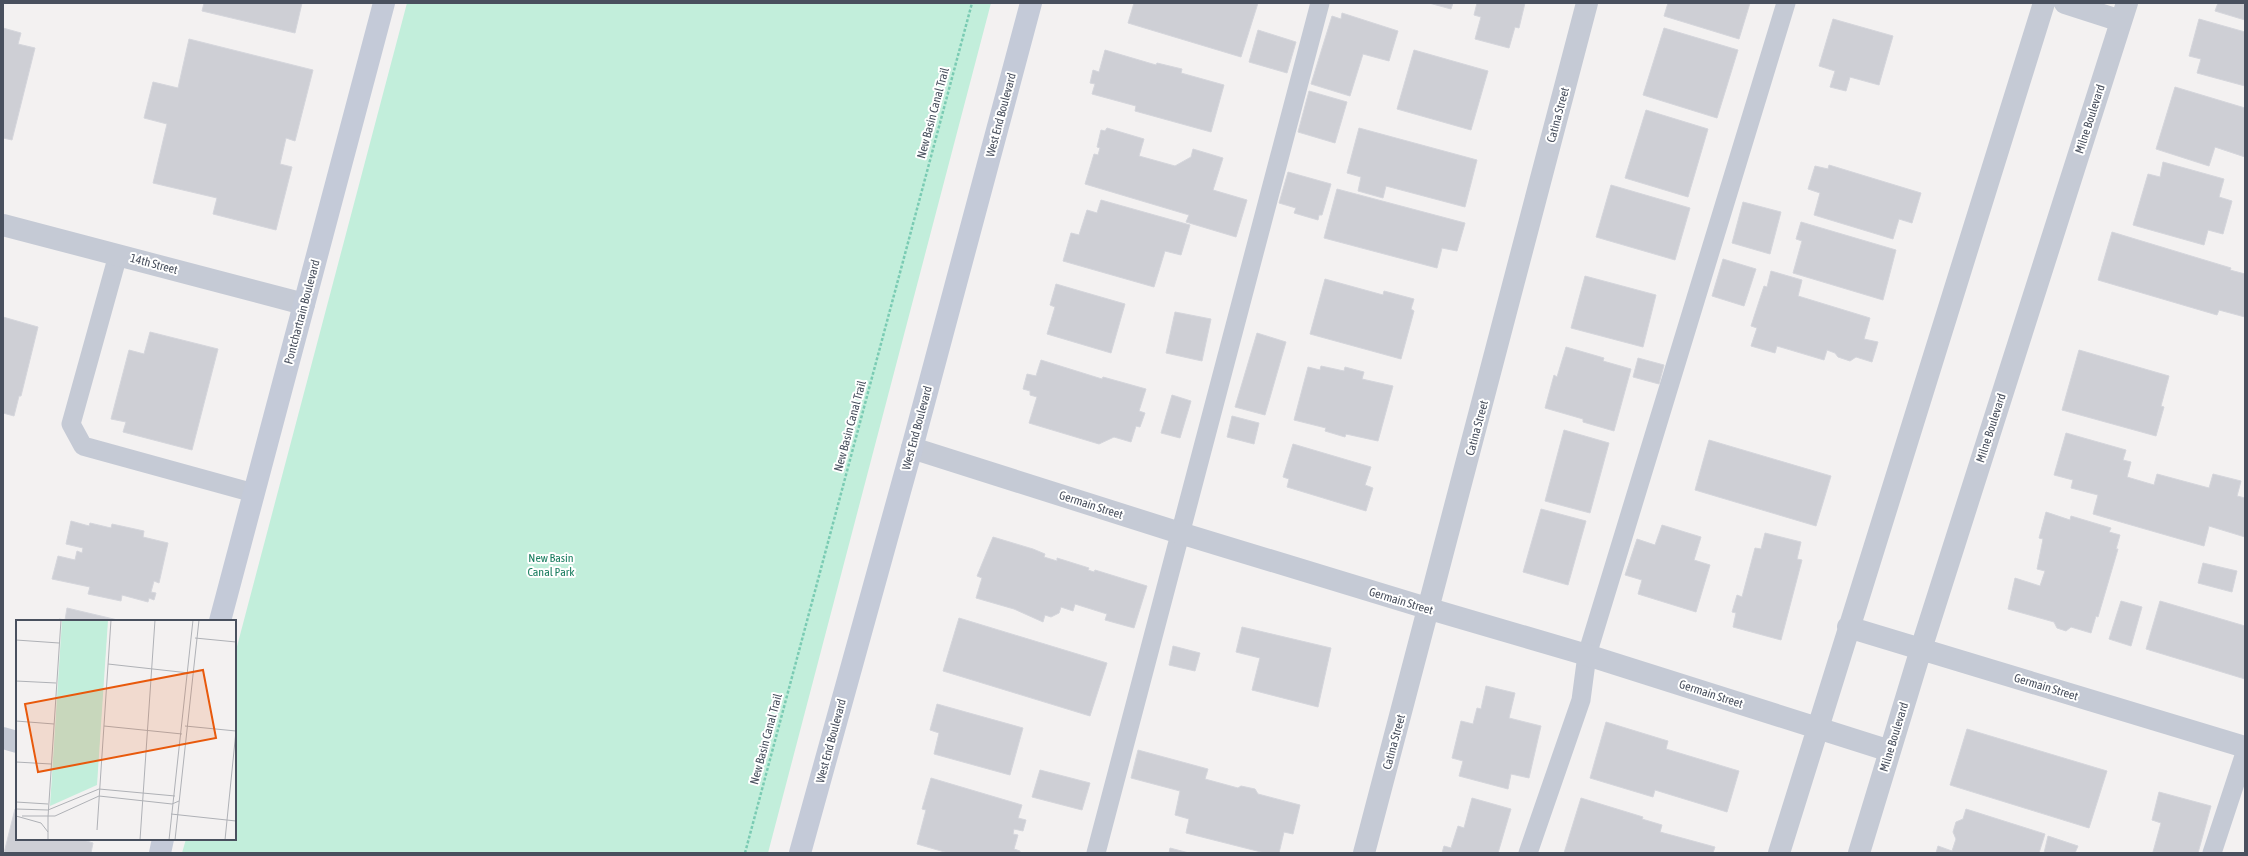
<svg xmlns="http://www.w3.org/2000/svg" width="2248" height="856" font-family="'Asap Condensed',sans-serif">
<rect width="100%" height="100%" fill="#f3f1f1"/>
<path fill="#c2eedb" d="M407 3H991L768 853H182L186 839H235V654Z"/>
<path fill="#cecfd5" stroke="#d5d6dc" d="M204 3H302L295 33 202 11Z
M1134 3H1258L1241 57 1128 23Z
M1429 3H1453L1451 9Z
M1477 3H1525L1519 28 1515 27 1509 48 1475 39 1481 17 1474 15Z
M1668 3H1750L1739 39 1664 16Z
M2218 3H2245V20L2215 11Z
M1342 13 1398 31 1389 61 1363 54 1350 96 1311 84 1332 16 1341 19Z
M1833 19 1893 36 1879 85 1850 77 1846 91 1830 87 1835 71 1819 66Z
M2199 19 2245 32V86L2197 73 2201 59 2189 56Z
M3 28 21 33 18 44 35 48 12 140 3 138Z
M1664 28 1738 50 1717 118 1643 95Z
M1258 30 1296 42 1287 73 1249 62Z
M189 39 313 70 295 141 286 138 280 164 292 167 276 230 213 214 217 198 153 183 167 124 144 118 153 82 178 88Z
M1105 50 1156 65 1157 63 1182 69 1181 73 1224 85 1211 132 1135 111 1136 106 1092 94 1095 84 1090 83 1093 70 1099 72Z
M1414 50 1488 71 1471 130 1397 109Z
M2175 87 2245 108V157L2215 147 2209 166 2156 149Z
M1309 91 1347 102 1335 143 1298 132Z
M1646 110 1708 129 1688 197 1625 178Z
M1107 128 1144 139 1139 156 1175 166 1191 157 1193 149 1223 158 1213 190 1247 200 1236 237 1186 222 1189 215 1085 184 1094 154 1098 155 1100 148 1097 147 1101 130 1105 131Z
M1359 128 1477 160 1465 207 1386 186 1383 198 1358 191 1361 177 1347 173Z
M2163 162 2224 179 2219 197 2232 201 2223 234 2208 230 2204 245 2133 225 2148 174 2160 177Z
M1829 165 1921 193 1912 223 1899 219 1893 239 1814 215 1820 193 1808 189 1815 166 1828 169Z
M1288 172 1331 184 1322 215H1319L1318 220 1294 213 1296 208 1279 203Z
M1611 185 1690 208 1675 260 1596 237Z
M1337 189 1465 223 1457 251 1442 248 1437 268 1324 238Z
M1101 200 1190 225 1181 255 1165 251 1154 287 1063 261 1071 233 1079 235 1087 210 1097 213Z
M1743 202 1781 212 1770 254 1732 243Z
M1801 222 1896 250 1883 300 1793 273 1802 241 1796 239Z
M2112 232 2231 268 2230 270 2245 274V317L2219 310 2217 315 2098 280Z
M1723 259 1756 269 1744 306 1712 296Z
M1771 271 1802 280 1798 296 1870 318 1864 339 1878 342 1872 362 1856 357 1850 361 1838 357 1835 353 1827 350 1824 360 1777 346 1775 353 1751 346 1757 328 1751 326 1764 286 1767 287Z
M1585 276 1656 295 1643 347 1571 328Z
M1325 279 1383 295 1384 291 1414 299 1411 309 1414 311 1401 359 1310 334Z
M1056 284 1125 304 1111 353 1047 334 1055 307 1050 305Z
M1175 312 1211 319 1202 361 1166 353Z
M3 317 38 327 21 396H19L14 416 3 413Z
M150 332 218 349 192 450 123 432 126 422 111 419 129 350 144 354Z
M1257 333 1286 342 1265 415 1235 407Z
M1566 347 1604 358 1603 361 1631 369 1614 431 1583 422V419L1545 408 1554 375 1557 377Z
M2079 350 2169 376 2161 406 2164 407 2156 436 2062 410Z
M1638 358 1664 365 1659 384 1633 377Z
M1041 360 1102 379 1103 377 1146 389 1139 411 1145 413 1140 427 1136 426 1131 442 1114 437 1099 444 1029 423 1037 397 1030 395V391L1023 389 1027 374 1036 376Z
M1321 366 1344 371 1345 367 1364 372 1362 379 1393 386 1378 441 1346 434 1345 437 1325 431 1326 428 1294 420 1308 367 1320 370Z
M1172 395 1191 401 1180 438 1161 433Z
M1232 416 1259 423 1254 444 1227 437Z
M1564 430 1609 443 1590 513 1545 501Z
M2066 433 2126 450 2123 460 2131 462 2127 477 2154 485 2157 474 2209 488 2213 474 2241 481 2237 496 2245 498V537L2209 526 2204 546 2093 514 2098 495 2071 488 2073 480 2054 475Z
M1709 440 1831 476 1816 526 1695 490Z
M1293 444 1371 467 1365 485 1373 488 1366 511 1287 487 1289 479 1283 477Z
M1541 509 1586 521 1568 585 1523 572Z
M2046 512 2070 520 2071 516 2111 528 2109 532 2120 535 2116 549H2118L2098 617 2096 616 2091 633 2071 627 2066 631 2057 628 2054 622 2008 609 2015 578 2040 586 2045 571 2037 569 2043 539 2039 538Z
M71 521 89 526 90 523 111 528 112 524 144 531 143 537 168 543 159 583 154 581 151 592 156 593 154 600 149 598 148 602 122 595 121 601 88 594 90 587 52 579 58 556 75 560 77 551 82 553 83 548 66 544Z
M1662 525 1701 537 1694 560 1710 565 1696 612 1638 594 1642 580 1625 575 1637 539 1655 545Z
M1765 533 1801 542 1797 559 1802 560 1781 640 1733 627 1736 613 1732 612 1737 595 1742 597 1755 548 1761 549Z
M993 537 1033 549 1045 554 1044 557 1057 561V558L1089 568 1088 570 1094 572 1095 570 1147 586 1134 628 1105 620 1107 614 1075 604 1073 611 1061 607 1059 613 1051 617 1045 615 1043 622 1014 609 976 598 982 578 977 576Z
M2203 563 2237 571 2232 592 2198 583Z
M2121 601 2142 607 2131 646 2109 639Z
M2160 601 2245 626V679L2146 649Z
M67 608 122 621H59V619L65 620Z
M959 618 1107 663 1090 716 943 671Z
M1242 627 1331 648 1318 707 1252 690 1260 658 1236 652Z
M1173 646 1200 653 1195 671 1169 665Z
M1486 686 1515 693 1509 718 1541 726 1529 778 1511 774 1508 789 1459 776 1463 761 1452 758 1461 721 1473 724 1477 708 1481 709Z
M937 704 1023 728 1010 775 934 754 939 733 930 730Z
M1606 722 1668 741 1666 749 1739 771 1727 812 1655 790 1653 797 1590 778Z
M1967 729 2107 771 2089 828 1950 785Z
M1138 750 1208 769 1205 779 1238 788 1241 786 1255 789 1258 794 1300 805 1293 834 1284 832 1279 853H1265L1186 833 1189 819 1175 815 1180 791 1131 778Z
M1040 770 1090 783 1082 810 1032 797Z
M931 778 1022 805 1018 818 1026 820 1023 831 1014 829 1013 834 1018 835 1014 849 1020 851V853H948L917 844 926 810 922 809Z
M2159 792 2211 806 2198 853 2153 852 2161 823 2152 820Z
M1472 798 1511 809 1498 853H1442L1444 846 1451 848 1458 826 1464 828Z
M1581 798 1643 817 1642 819 1662 825 1660 832 1715 847 1713 853H1564Z
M15 809 17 810V839H81L93 843 91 853H4Z
M1966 809 2045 834 2039 853H1936L1938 846 1952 851 1956 839 1953 832 1956 822 1963 819Z
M2048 836 2078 846 2075 853H2044Z
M1170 848 1189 853H1169Z"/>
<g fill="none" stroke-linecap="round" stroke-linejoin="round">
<path stroke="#7acbb3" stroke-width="2.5" stroke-dasharray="3 2" stroke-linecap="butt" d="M745 853 972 3"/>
<path stroke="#c5cad5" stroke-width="19" d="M118 255 71 424 83 446 254 493
M1096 853 1320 3
M1528 853 1581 700 1587 655 1786 3
M2212 853 2245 753"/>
<path stroke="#c5cad5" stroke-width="22" d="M2065 3 2121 21
M3 225 304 304
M912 448 1180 533 1430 609 1587 655 1890 751
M1848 627 2245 747
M3 738 17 742
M1364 853 1587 3
M1779 853 2044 3
M1859 853 1921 649 2127 3"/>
<path stroke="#c4cad8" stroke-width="22" d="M220 621 384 3
M160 853 163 839
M800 853 912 448 1031 3"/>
</g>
<g text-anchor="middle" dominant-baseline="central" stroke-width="4" stroke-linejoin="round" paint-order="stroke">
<g font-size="12" fill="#49505e" stroke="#fff">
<text transform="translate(933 113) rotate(-75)">New Basin Canal Trail</text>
<text transform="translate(1001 115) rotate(-75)">West End Boulevard</text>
<text transform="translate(1558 115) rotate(-75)">Catina Street</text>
<text transform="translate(2090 119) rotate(-72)">Milne Boulevard</text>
<text transform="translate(154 264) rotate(15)">14th Street</text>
<text transform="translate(302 312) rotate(-75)">Pontchartrain Boulevard</text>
<text transform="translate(850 426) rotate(-75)">New Basin Canal Trail</text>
<text transform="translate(917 428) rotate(-75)">West End Boulevard</text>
<text transform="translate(1477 428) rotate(-75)">Catina Street</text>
<text transform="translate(1991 428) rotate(-72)">Milne Boulevard</text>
<text transform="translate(1091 505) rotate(18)">Germain Street</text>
<text transform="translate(1401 601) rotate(17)">Germain Street</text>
<text transform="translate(2046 687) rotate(17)">Germain Street</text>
<text transform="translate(1711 694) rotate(18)">Germain Street</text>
<text transform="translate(1894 737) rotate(-73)">Milne Boulevard</text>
<text transform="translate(766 739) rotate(-75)">New Basin Canal Trail</text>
<text transform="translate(831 741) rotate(-75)">West End Boulevard</text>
<text transform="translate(1394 742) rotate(-75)">Catina Street</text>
</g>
<g font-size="12" fill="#1b7e60" stroke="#fff">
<text x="551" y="558">New Basin<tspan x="551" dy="14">Canal Park</tspan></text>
</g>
</g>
<g transform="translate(16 620)">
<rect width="220" height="220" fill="#f3f1f1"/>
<path d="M46 0H92L81 165 34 186Z" fill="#c2eedb"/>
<path fill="none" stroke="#afb1b6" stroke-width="1" d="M179 18 220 22M0 20 43 23M92 44 173 53M0 61 40 63M0 101 38 104M88 106 166 114M169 106 220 111M0 142 35 144M83 169 159 176M83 176 156 184 163 181M0 182 32 184M0 189 32 190 83 169M155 194 220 201M0 196 25 203 32 212M6 196H39L83 176M32 197 45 0M81 210 95 0M32 220V197M124 220 139 0M153 220 177 0M159 220 183 0M209 220 220 111"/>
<path fill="#e8590c" fill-opacity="0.15" stroke="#e8590c" stroke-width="2" d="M187 50 200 118 22 152 9 84Z"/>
<rect width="220" height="220" fill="none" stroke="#49505e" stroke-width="2"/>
</g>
<rect width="2248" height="856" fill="none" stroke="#49505e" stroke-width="8"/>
</svg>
